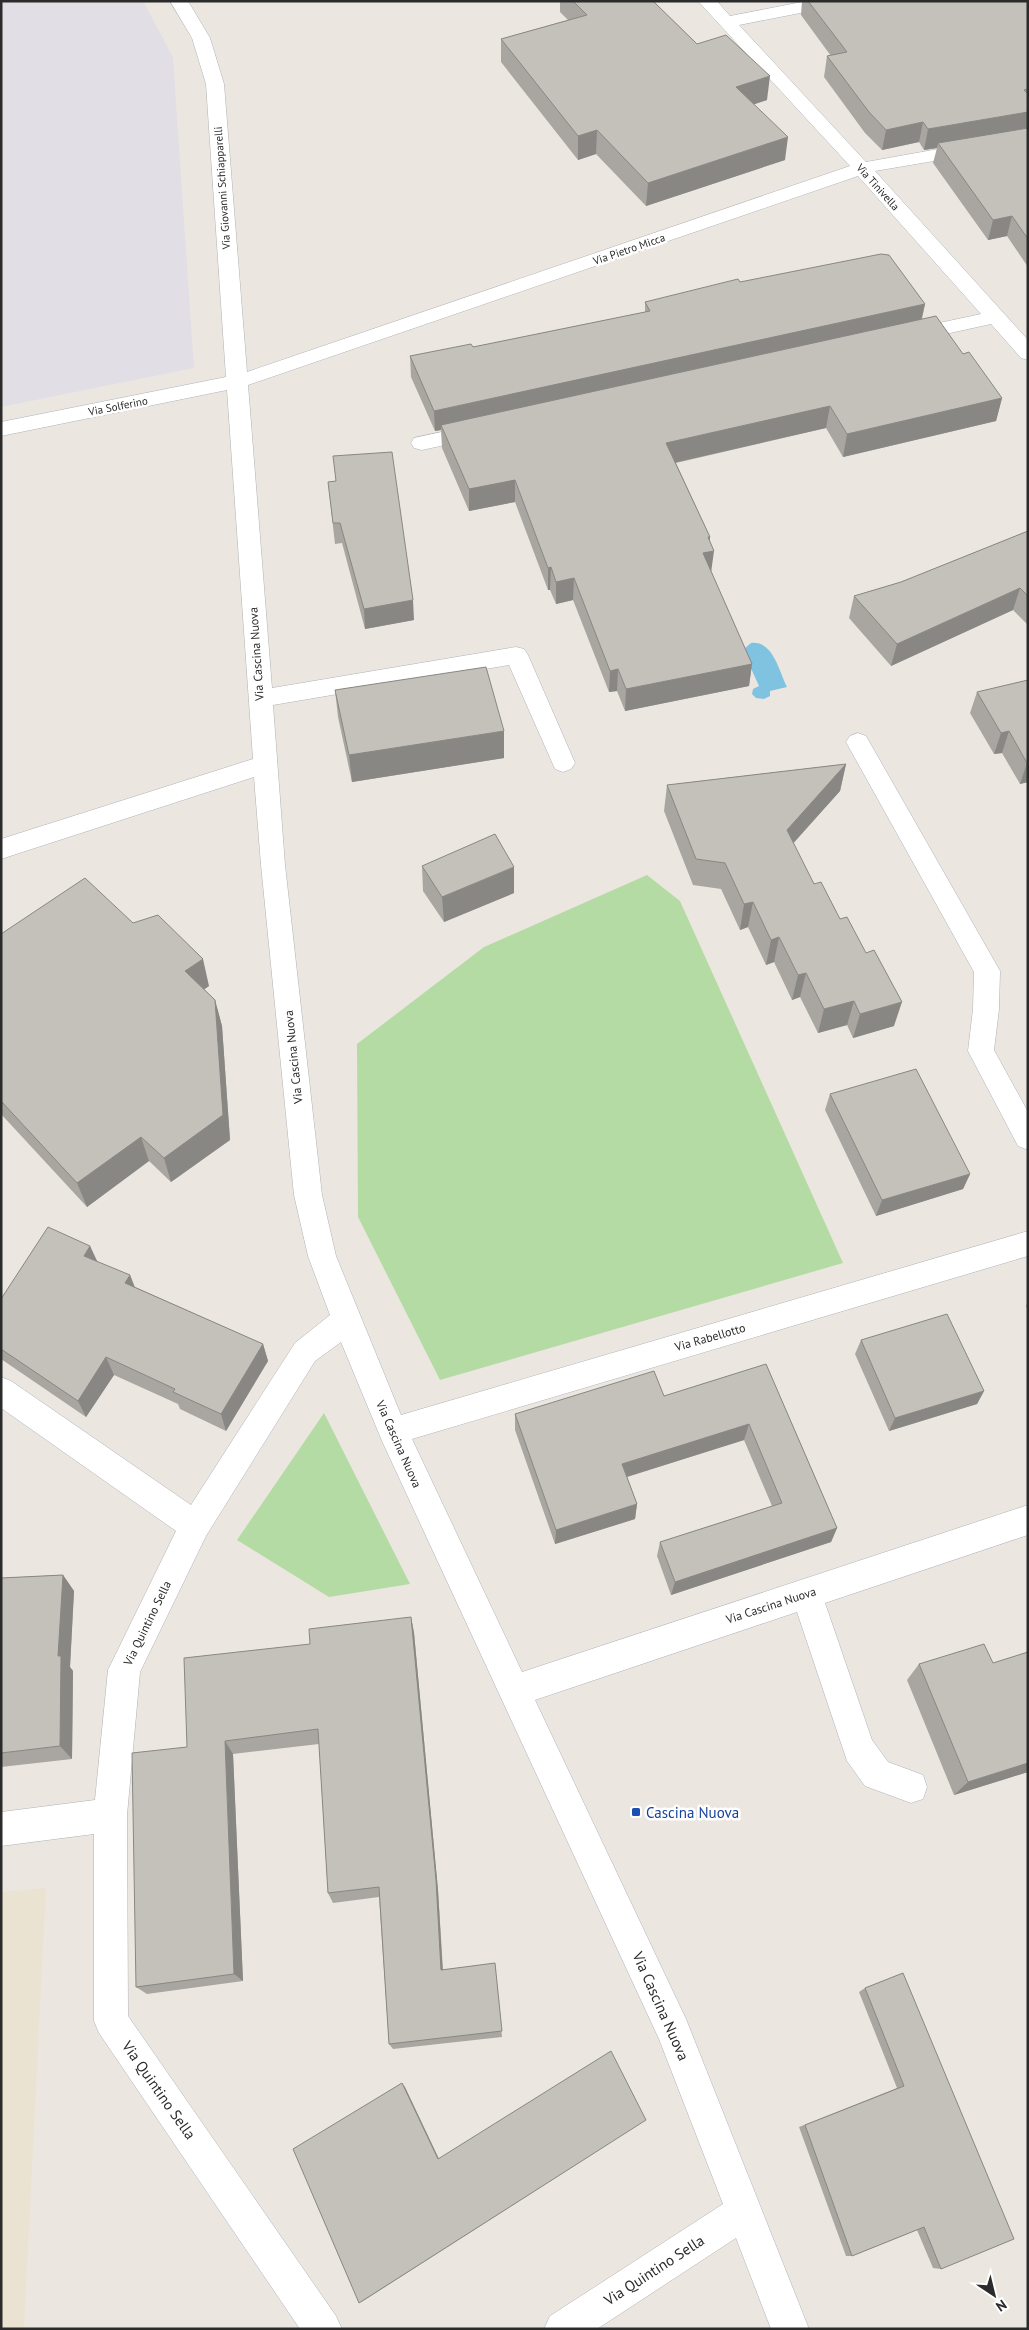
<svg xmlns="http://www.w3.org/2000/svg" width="1029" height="2330" font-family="'PT Sans',sans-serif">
<rect width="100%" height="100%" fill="#ebe7e0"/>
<path fill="#e1dfe5" d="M1 1H143L173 57 194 368 1 407Z"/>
<path fill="#ebe3d1" d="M46 1888 24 2329H1V1892Z"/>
<path fill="#b4dba3" d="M647 875 680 901 843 1263 440 1380 358 1217 357 1044 484 947Z
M324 1413 410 1584 329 1597 237 1540Z"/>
<path fill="#80c3e0" d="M751 643C773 640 779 671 787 687L770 691V696L764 699 756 698 752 694 753 689 759 686 744 653V649Z"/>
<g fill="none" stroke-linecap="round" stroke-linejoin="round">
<defs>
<path id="minor" d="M170 1H188L210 38 224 84 247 372 850 166 698 1H717L730 16 807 1H845L842 5 836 6 739 25 866 162 1028 133V145L875 171 1028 340V360L1021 358 991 324 909 342 902 341 899 336 902 331 981 314 858 176 248 385 272 688 516 647 524 649 528 655 575 763 571 769 563 772 555 769 509 665 273 705 285 865 322 1195 336 1256 401 1415 1028 1231V1256L412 1439 522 1672 1028 1505V1535L825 1603 872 1740 888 1762 923 1775 927 1787 923 1799 911 1803 865 1786 847 1761 797 1612 535 1700 686 2019 809 2329H771L736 2238 597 2329H544L550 2316 723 2204 659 2039 382 1441 341 1342 315 1361 206 1536 140 1672 127 1815 128 2016 336 2316 342 2329H300L99 2033 94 2021V1834L1 1846V1812L95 1800 108 1670 176 1531 1 1408V1377L11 1381 191 1505 295 1343 330 1315 308 1256 294 1195 261 865 254 777 1 859V839L253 759 227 390 1 436V422L226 377 206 84 192 38Z
M479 424 486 426 490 431 486 436 422 450 414 448 411 443 414 438Z
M858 733 866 736 1000 971 999 1009 994 1050 1028 1112V1150L1018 1146 968 1051 973 1009 974 972 846 742 850 736Z"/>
</defs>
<use href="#minor" stroke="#b0b1ba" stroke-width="1"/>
<use href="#minor" fill="#fff" fill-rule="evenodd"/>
</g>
<path fill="#a9a6a1" d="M560 1H653L697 44 767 100 754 104 785 160 646 206 596 154 578 160 501 62V39L568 20 560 12Z
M802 1H1028V267L1007 236 988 240 933 163 937 148 924 150 919 142 882 150 865 133 824 77 827 56H831L801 15Z
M740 282 925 304 922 319 963 354 1002 398 996 421 843 457 826 428 676 463 710 537V542L711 573 752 664 749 686 625 711 617 691 609 692 573 600 556 604 550 590H548L515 502 469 511 442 448 441 430 435 431 411 377 410 356 473 347 645 312V302Z
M336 481 414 620 365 629 342 543 335 544 328 482Z
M1028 531V625L1013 610 891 666 849 618 854 596 901 582Z
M1028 680V782L1020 784 1002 753 994 754 970 713 977 692Z
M335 690 504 758 352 782 338 717Z
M846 764 840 791 793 843 814 884 894 1026 853 1038 847 1025 818 1033 800 997 792 1000 774 962 766 965 748 927 740 930 721 889 693 885 664 811 667 785Z
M422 866 514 893 444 922 423 891Z
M133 923 209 986 204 989 215 1000 222 1026 230 1140 171 1182 149 1161 87 1207 1 1114V934Z
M830 1094 970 1174 963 1189 876 1216 825 1110Z
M90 1246 97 1262 130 1275 135 1287 263 1344 268 1361 226 1431 180 1409 178 1404 114 1375 86 1417 1 1359V1299Z
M1028 1302V1310L1026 1306Z
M861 1340 984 1391 977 1404 889 1431 855 1354Z
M766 1364 837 1528 831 1542 671 1595 657 1556 660 1542 772 1506 744 1440 627 1477 637 1504 635 1519 555 1544 515 1430V1414L664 1396Z
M63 1575 74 1591 70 1667 73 1671 72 1759 1 1767V1578Z
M411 1617 414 1633 438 1890 443 1970 495 1963 502 2037 393 2049 389 2044 379 1897 333 1903 328 1893 319 1744 233 1754 243 1981 147 1994 136 1987 187 1747 310 1644Z
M1028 1652V1772L954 1795 907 1680 919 1664 993 1663Z
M903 1973 941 2269 933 2268 917 2230 852 2256H846L799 2127 897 2088 859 1992 865 1988Z"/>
<path fill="#898783" d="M770 76 767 100 734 111 736 87Z
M1028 112V132L938 143 937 148 924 150 928 129Z
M923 122 919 142 882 150 886 130Z
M597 130 596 154 578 160V136Z
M788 137 785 160 646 206 648 183Z
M1012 216 1007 236 988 240 993 220Z
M925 304 920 325 441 425V430L435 431 434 411Z
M1002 398 996 421 843 457 847 434Z
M830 406 826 428 664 465 666 443Z
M515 480V502L469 511V489Z
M708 537H710L708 552 714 551 711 573 703 553Z
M551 567 550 590H548V568Z
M574 578 573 600 556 604V582Z
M1020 588 1013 610 891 666 897 644Z
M413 600 414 620 365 629 364 609Z
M752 664 749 686 625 711 626 689Z
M618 669 617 691 609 692 610 671Z
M504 731V758L352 782 349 755Z
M1009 731 1002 753 994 754 1001 733Z
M1027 763 1028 782 1020 784Z
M846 764 840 791 782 856 787 830Z
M514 867V893L444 922 442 897Z
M753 902 748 927 740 930 744 904Z
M779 937 774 962 766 965 771 940Z
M203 959 209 986 192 998 185 971Z
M806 973 800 997 792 1000 798 975Z
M215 1000 222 1026 230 1140 171 1182 164 1158Z
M854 1001 847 1025 818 1033 824 1009Z
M902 1002 894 1026 853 1038 860 1014Z
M141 1137 149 1161 87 1207 77 1183Z
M970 1174 963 1189 876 1216 882 1200Z
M90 1246 99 1265 84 1256Z
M130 1275 137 1294 125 1283Z
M263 1344 268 1361 226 1431 221 1414Z
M106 1357 114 1375 86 1417 78 1401Z
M984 1391 977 1404 889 1431 895 1418Z
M749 1424 744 1440 620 1479 622 1464Z
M637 1504 635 1519 555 1544 556 1530Z
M837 1528 831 1542 671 1595 675 1582Z
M63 1575 74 1591 70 1667 73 1671 72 1759 60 1746 58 1656Z
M411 1617 414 1633 438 1890 443 1977 441 1970Z
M225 1741 233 1754 243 1981 234 1974Z
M1028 1763V1772L954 1795 968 1782Z
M402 2083 405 2087 440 2161 438 2159Z
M646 2120 363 2301 359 2303Z"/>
<path fill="#c4c1bb" stroke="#898783" d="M573 1H653L697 44 726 35 770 76 736 87 788 137 648 183 597 130 578 136 501 39 587 15Z
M808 1H1028V89L1024 90 1028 94V112L928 129 923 122 886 130 869 112 827 56 847 52Z
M1028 128V239L1012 216 993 220 938 143Z
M881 254 889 255 925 304 434 411 410 356 471 344 473 347 650 311 645 302 738 279 740 282Z
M936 316 963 354 969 352 1002 398 847 434 830 406 666 443 710 537H708L714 551 703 553 752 664 626 689 618 669 610 671 574 578 556 582 551 567 548 568 515 480 469 489 441 425Z
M392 452 413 600 364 609 340 523H333L328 482 336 481 333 456Z
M1028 531V596L1020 588 897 644 854 596 901 582Z
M486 667 504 731 349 755 335 690Z
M1028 680V763H1027L1009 731 1001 733 977 692Z
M846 764 787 830 814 884 821 882 840 919 847 917 866 953 874 950 902 1002 860 1014 854 1001 824 1009 806 973 798 975 779 937 771 940 753 902 744 904 725 863 696 859 667 785Z
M495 834 514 867 442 897 422 866Z
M85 878 133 923 158 915 203 959 185 971 215 1000 223 1115 164 1158 141 1137 77 1183 1 1101V934Z
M916 1069 970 1174 882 1200 830 1094Z
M48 1227 90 1246 84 1256 130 1275 125 1283 263 1344 221 1414 173 1392 175 1389 106 1357 78 1401 1 1349V1299Z
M947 1314 984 1391 895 1418 861 1340Z
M766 1364 837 1528 675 1582 660 1542 782 1503 749 1424 622 1464 637 1504 556 1530 515 1414 654 1371 664 1396Z
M63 1575 58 1656H61L60 1746 1 1753V1578Z
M411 1617 436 1880 441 1970 495 1963 502 2031 389 2044 379 1887 328 1893 318 1729 225 1741 234 1974 136 1987 132 1753 187 1747 184 1658 310 1644 309 1629Z
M984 1644 993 1663 1028 1652V1763L968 1782 919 1664Z
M903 1973 1014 2239 941 2269 924 2227 852 2256 805 2125 904 2086 865 1988Z
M611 2051 646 2120 359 2303 293 2149 402 2083 438 2159Z"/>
<rect fill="#1a4fb4" stroke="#fff" stroke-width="2" x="631" y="1807" width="10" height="10" rx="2.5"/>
<g text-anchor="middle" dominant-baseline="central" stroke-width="5" stroke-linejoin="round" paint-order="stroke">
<g font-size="11" fill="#2b2b2b" stroke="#fff">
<text transform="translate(878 187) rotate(48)">Via Tinivella</text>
<text transform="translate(222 188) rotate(-94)">Via Giovanni Schiapparelli</text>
<text transform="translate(629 249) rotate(-19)">Via Pietro Micca</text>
<text transform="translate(118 406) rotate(-11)">Via Solferino</text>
</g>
<g font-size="12" fill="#2b2b2b" stroke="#fff">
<text transform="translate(256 654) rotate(-94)">Via Cascina Nuova</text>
<text transform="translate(293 1057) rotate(-96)">Via Cascina Nuova</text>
<text transform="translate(710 1337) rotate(-16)">Via Rabellotto</text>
<text transform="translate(399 1444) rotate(66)">Via Cascina Nuova</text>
<text transform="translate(771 1605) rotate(-18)">Via Cascina Nuova</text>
<text transform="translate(147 1623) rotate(-64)">Via Quintino Sella</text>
</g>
<g font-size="15" fill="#164399" stroke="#fff" text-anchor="start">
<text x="646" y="1812">Cascina Nuova</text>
</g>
<g font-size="15" fill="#2b2b2b" stroke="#fff">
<text transform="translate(661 2006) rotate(66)">Via Cascina Nuova</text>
<text transform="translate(159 2090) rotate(55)">Via Quintino Sella</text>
<text transform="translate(654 2270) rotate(-33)">Via Quintino Sella</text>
</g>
</g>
<rect width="1029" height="2330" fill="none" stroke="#2b2b2b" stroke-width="5"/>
<g transform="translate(994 2295) rotate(145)" stroke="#ffffff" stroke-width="4" paint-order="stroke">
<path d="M0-4L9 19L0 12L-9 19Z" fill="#2b2b2b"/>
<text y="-8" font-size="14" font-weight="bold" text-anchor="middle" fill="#2b2b2b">N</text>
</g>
</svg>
